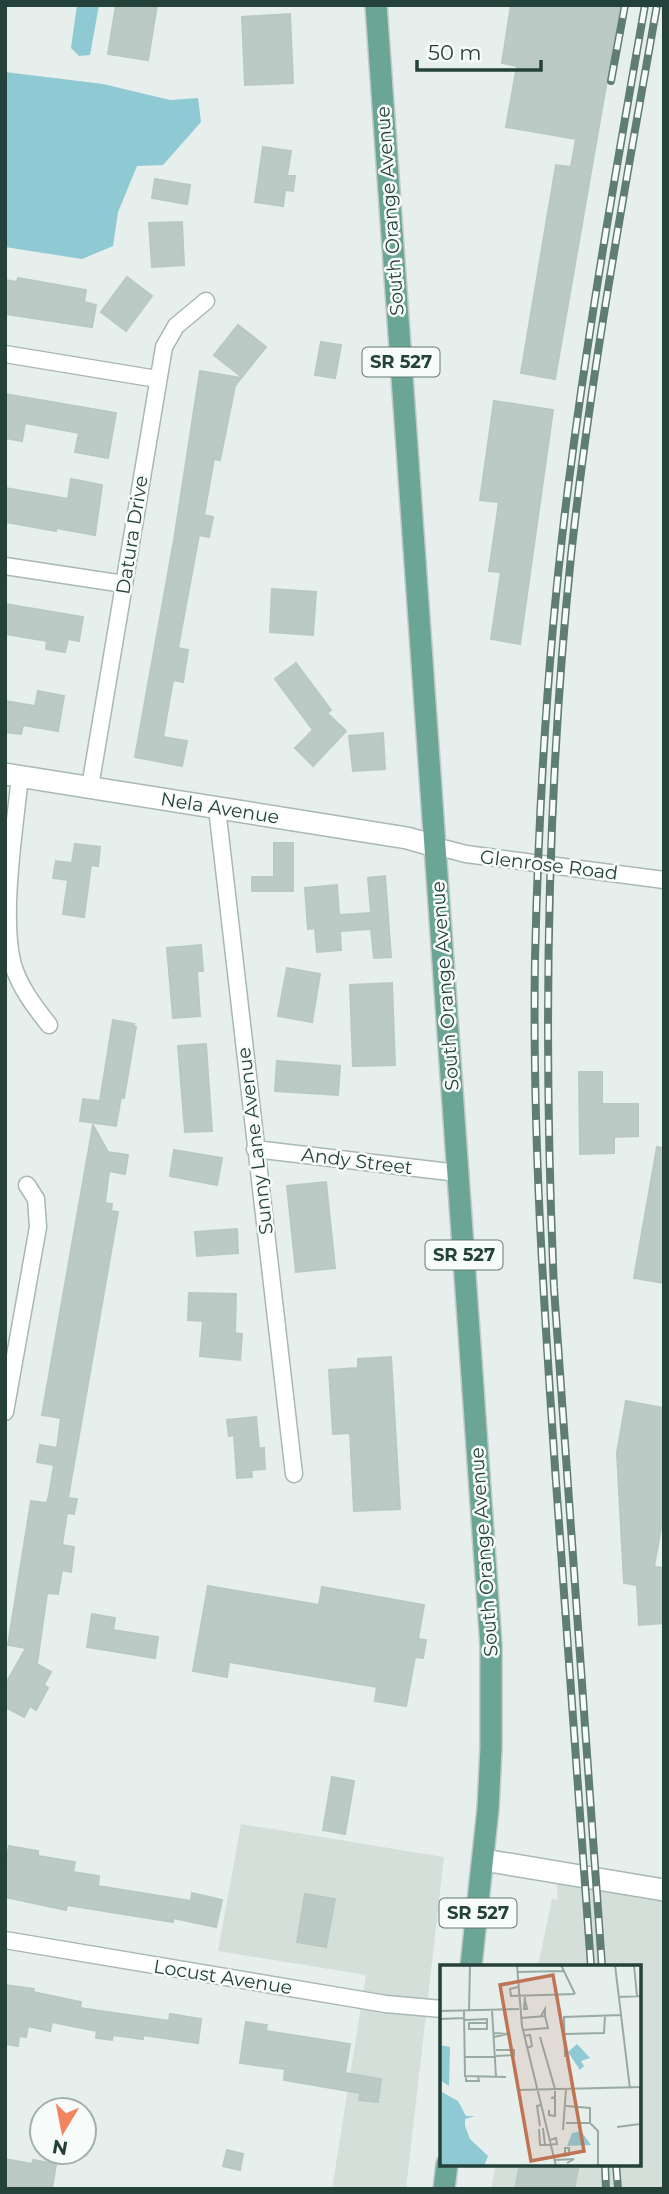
<svg xmlns="http://www.w3.org/2000/svg" width="669" height="2194" font-family="Montserrat,sans-serif">
<rect width="100%" height="100%" fill="#e6efeb"/>
<path fill="#d4dfda" d="M241 1824 444 1857 406 2189H332L366 1975 218 1951Z
M556 1875 664 1893V2189H491L496 2164H639V1966H538L552 1899 558 1900Z"/>
<path fill="#8ec9d4" d="M77 5H99L90 55 79 56 71 48Z
M5 72 103 84 170 100 198 98 201 122 163 165 137 166 118 212 113 246 82 259 5 247Z"/>
<path fill="#bbcac4" stroke="#b8c9c2" stroke-width="2" d="M116 5H157L148 60 108 54Z
M511 5H620L555 379 521 373 556 165 571 167 576 139 506 127 517 66 502 63Z
M290 14 293 83 245 85 242 17Z
M263 147 291 151 287 176H295L293 191 285 190 283 206 255 202Z
M155 179 190 185 187 204 152 198Z
M182 222 184 265 152 267 149 223Z
M127 277 152 296 126 331 101 312Z
M18 278 86 290 84 302 96 305 92 327 5 314V280L17 282Z
M238 325 266 347 242 377 214 355Z
M321 342 341 345 335 378 315 375Z
M200 371 241 378 235 386 220 460 214 459 204 515 213 517 209 537 199 535 178 648 188 650 183 682 173 680 163 737 187 741 182 766 135 757 174 540Z
M5 394 116 413 108 458 75 452 79 433 25 423 22 441 5 438Z
M494 401 553 410 520 644 491 639 501 572 489 571 499 502 480 500Z
M71 479 102 485 95 535 56 528V531L5 522V488L68 499Z
M272 589 316 592 313 635 270 632Z
M5 604 83 617 79 641 68 639 65 652 46 649 47 641 5 634Z
M296 663 331 710 327 713 346 731 313 766 295 748 313 730 275 679Z
M38 691 64 696 58 731 23 725 21 734 5 732V701L35 706Z
M383 733 385 769 353 771 349 736Z
M274 843H293V891H252V877H274Z
M75 844 100 847 98 866 91 865 84 917 63 914 68 880 53 878 56 861 72 863Z
M385 876 391 957 374 958 371 929 340 931 341 950 317 952 315 928 308 929 305 888 337 885 339 915 371 913 368 878Z
M201 945 203 971H197L200 1016 173 1018 167 948Z
M287 968 320 974 312 1022 278 1016Z
M392 983 395 1065 353 1066 350 985Z
M113 1020 134 1024 133 1026 136 1027 124 1098 121 1097 116 1126 80 1121 83 1099 100 1101Z
M206 1044 212 1131 185 1132 178 1046Z
M277 1061 340 1066 338 1095 275 1091Z
M579 1072H602V1104H638V1136L614 1137V1153L580 1154Z
M93 1125 108 1152 128 1155 125 1174 109 1171 105 1203 112 1204 111 1211 118 1212 68 1498 77 1499 74 1514 67 1513 62 1545 74 1547 71 1572 62 1570 58 1594 47 1593 37 1664 51 1672 44 1685 48 1688 36 1710 30 1706 24 1717 5 1707V1685L26 1648 8 1645 31 1501 47 1503 49 1495 54 1465 37 1462 40 1445 57 1448 61 1418 42 1415Z
M657 1147 664 1148V1283L634 1278Z
M174 1150 222 1158 217 1185 170 1176Z
M326 1182 335 1268 296 1272 287 1186Z
M237 1229 238 1253 197 1256 195 1232Z
M189 1293 236 1294 235 1333 242 1334 240 1360 200 1356 203 1321 188 1320Z
M391 1357 400 1509 354 1511 350 1433 333 1434 329 1370 358 1368V1359Z
M626 1401 664 1408V1511L654 1567 664 1568V1623L639 1625 637 1585 624 1583 617 1453Z
M256 1417 259 1449 264 1448 265 1469 251 1470 252 1477 237 1478 234 1435 229 1436 227 1420Z
M208 1586 319 1605 322 1587 424 1605 418 1639 426 1640 423 1658 415 1657 406 1706 375 1701 377 1687 229 1662 227 1677 193 1671Z
M92 1614 115 1618 113 1630 158 1637 155 1658 87 1647Z
M332 1777 354 1781 345 1834 323 1830Z
M9 1846 38 1851V1856L75 1862 73 1872 99 1876 98 1886 191 1901 192 1893 222 1900 216 1927 173 1918V1922L67 1905 66 1910 5 1897V1866Z
M305 1894 335 1899 326 1947 297 1942Z
M5 1985 34 1989 33 1992 81 2002 80 2008 169 2021 170 2014 201 2019 198 2043 143 2035V2039L113 2035 112 2040 96 2038 97 2031 52 2022 50 2031 28 2026 26 2037 19 2036 18 2046 5 2044Z
M246 2022 267 2025 266 2031 350 2044 345 2073 381 2079 378 2102 359 2100 360 2093 284 2080 285 2069 240 2063Z
M227 2150 243 2154 240 2170 223 2166Z
M5 2159 32 2164 33 2160 56 2164 52 2189H5Z
M520 2164H579L574 2189H515Z"/>
<g fill="none" stroke-linecap="round" stroke-linejoin="round">
<defs>
<path id="minor" d="M5 354 157 379
M5 566 124 584
M20 776C15 827 0 917 13 965 20 988 35 1007 49 1025
M90 787 164 347 176 326 206 301
M217 808 294 1474
M435 846 466 854 664 880
M255 1149 458 1173
M5 1412 38 1227 36 1199 27 1185
M5 1940 386 2004 442 2009"/>
<path id="tertiary" d="M5 774 407 838 435 846
M484 1860 664 1890"/>
<path id="primary" d="M376 5 491 1646V1748L488 1809 471 1966
M444 2189 447 2164"/>
</defs>
<use href="#minor" stroke="#a8b8b2" stroke-width="19"/>
<use href="#tertiary" stroke="#a8b8b2" stroke-width="24"/>
<use href="#primary" stroke="#c2cac8" stroke-width="24"/>
<use href="#minor" stroke="#fff" stroke-width="16"/>
<use href="#tertiary" stroke="#fff" stroke-width="21"/>
<use href="#primary" stroke="#6aa596" stroke-width="21"/>
<defs>
<path id="rail" d="M611 81 625 5
M591 1966C579 1805 568 1644 556 1482 544 1308 532 1133 535 958 539 793 549 628 571 465 591 311 618 158 645 5
M602 1966 554 1288C543 1043 546 800 571 556 591 371 625 188 657 5
M605 2164 606 2189
M616 2164 618 2189"/>
</defs>
<use href="#rail" stroke="#5f7d75" stroke-width="8"/>
<use href="#rail" stroke="#f7fbf9" stroke-width="5" stroke-dasharray="16" stroke-linecap="butt"/>
</g>
<g text-anchor="middle" dominant-baseline="central" stroke-width="5" stroke-linejoin="round" paint-order="stroke">
<g fill="#f7fbf9" stroke="#637a73" stroke-width="2">
<rect x="362.5" y="347.5" width="77" height="29" rx="5"/>
<rect x="425.5" y="1240.5" width="77" height="29" rx="5"/>
<rect x="439.5" y="1898.5" width="77" height="29" rx="5"/>
</g>
<g font-size="18" font-weight="bold" fill="#24423a">
<text x="401" y="362">SR 527</text>
<text x="464" y="1255">SR 527</text>
<text x="478" y="1913">SR 527</text>
</g>
<g font-size="19" fill="#24423a" stroke="#f7fbf9">
<text transform="translate(390 211) rotate(-94)">South Orange Avenue</text>
<text transform="translate(132 535) rotate(-81)">Datura Drive</text>
<text transform="translate(220 808) rotate(9)">Nela Avenue</text>
<text transform="translate(549 865) rotate(7)">Glenrose Road</text>
<text transform="translate(445 986) rotate(-94)">South Orange Avenue</text>
<text transform="translate(255 1141) rotate(-97)">Sunny Lane Avenue</text>
<text transform="translate(357 1161) rotate(7)">Andy Street</text>
<text transform="translate(484 1552) rotate(-94)">South Orange Avenue</text>
<text transform="translate(223 1977) rotate(9)">Locust Avenue</text>
</g>
</g>
<g transform="translate(440 1965)">
<rect width="201" height="201" fill="#e6efeb"/>
<path d="M137 79 150 93 141 96 144 101 140 105 128 87ZM0 80 10 82 9 121 0 115ZM0 126 18 136 26 151H35L25 154V161L30 174 48 191 44 201H0ZM141 166 151 180 127 181 132 168Z" fill="#8ec9d4"/>
<path fill="none" stroke="#98aaa4" stroke-width="2" d="M77 0 82 61 116 201M121 0 135 29M175 0 190 124M194 0 197 31M77 7 124 6M78 22 70 24 71 31 135 29M85 31 84 44H87L85 35M179 32 202 31M29 45 30 0M52 45 56 112M0 46 79 44M24 46 25 111 66 112M81 53 105 51V44L101 51M0 54 24 53M24 55 47 54V64H29V58H47M83 65 108 63 105 51M53 68 68 69 54 72M124 69 164 68 165 51M84 71 90 70 92 81 87 83M100 72 115 124V132L111 133M56 85H74V90L56 91M24 92H56M125 92 124 52 181 50M26 112V116H39L38 112M200 122V201M78 125 202 122M126 141 150 143V158L158 166V201M109 145V150L115 151V132M126 158H150M100 161 97 141 101 140M177 162 200 159M103 163 105 180 117 179 116 173 110 175M99 164 100 180H105M123 165 126 124M114 191 129 190V183H125V190M115 195 134 194 127 198"/>
<path fill="#c07456" fill-opacity="0.15" stroke="#c07456" stroke-width="3.5" d="M113 10 144 186 91 196 60 20Z"/>
<rect width="201" height="201" fill="none" stroke="#24423a" stroke-width="3.5"/>
</g>
<rect width="669" height="2194" fill="none" stroke="#24423a" stroke-width="14"/>
<g transform="translate(63 2131) rotate(190)"><circle r="33" fill="#f7fbf9" stroke="#a3b1ad" stroke-width="2"/>
<path d="M0-5L12 26L0 18L-12 26Z" fill="#f4845f"/>
<text y="-10" font-size="19" font-weight="bold" text-anchor="middle" fill="#24423a">N</text>
</g>
<path d="M417 60v10h124v-10" fill="none" stroke="#24423a" stroke-width="3.5"/>
<text x="428" y="60" font-size="21" fill="#24423a" stroke="#f7fbf9" stroke-width="5" paint-order="stroke">50 m</text>
</svg>
